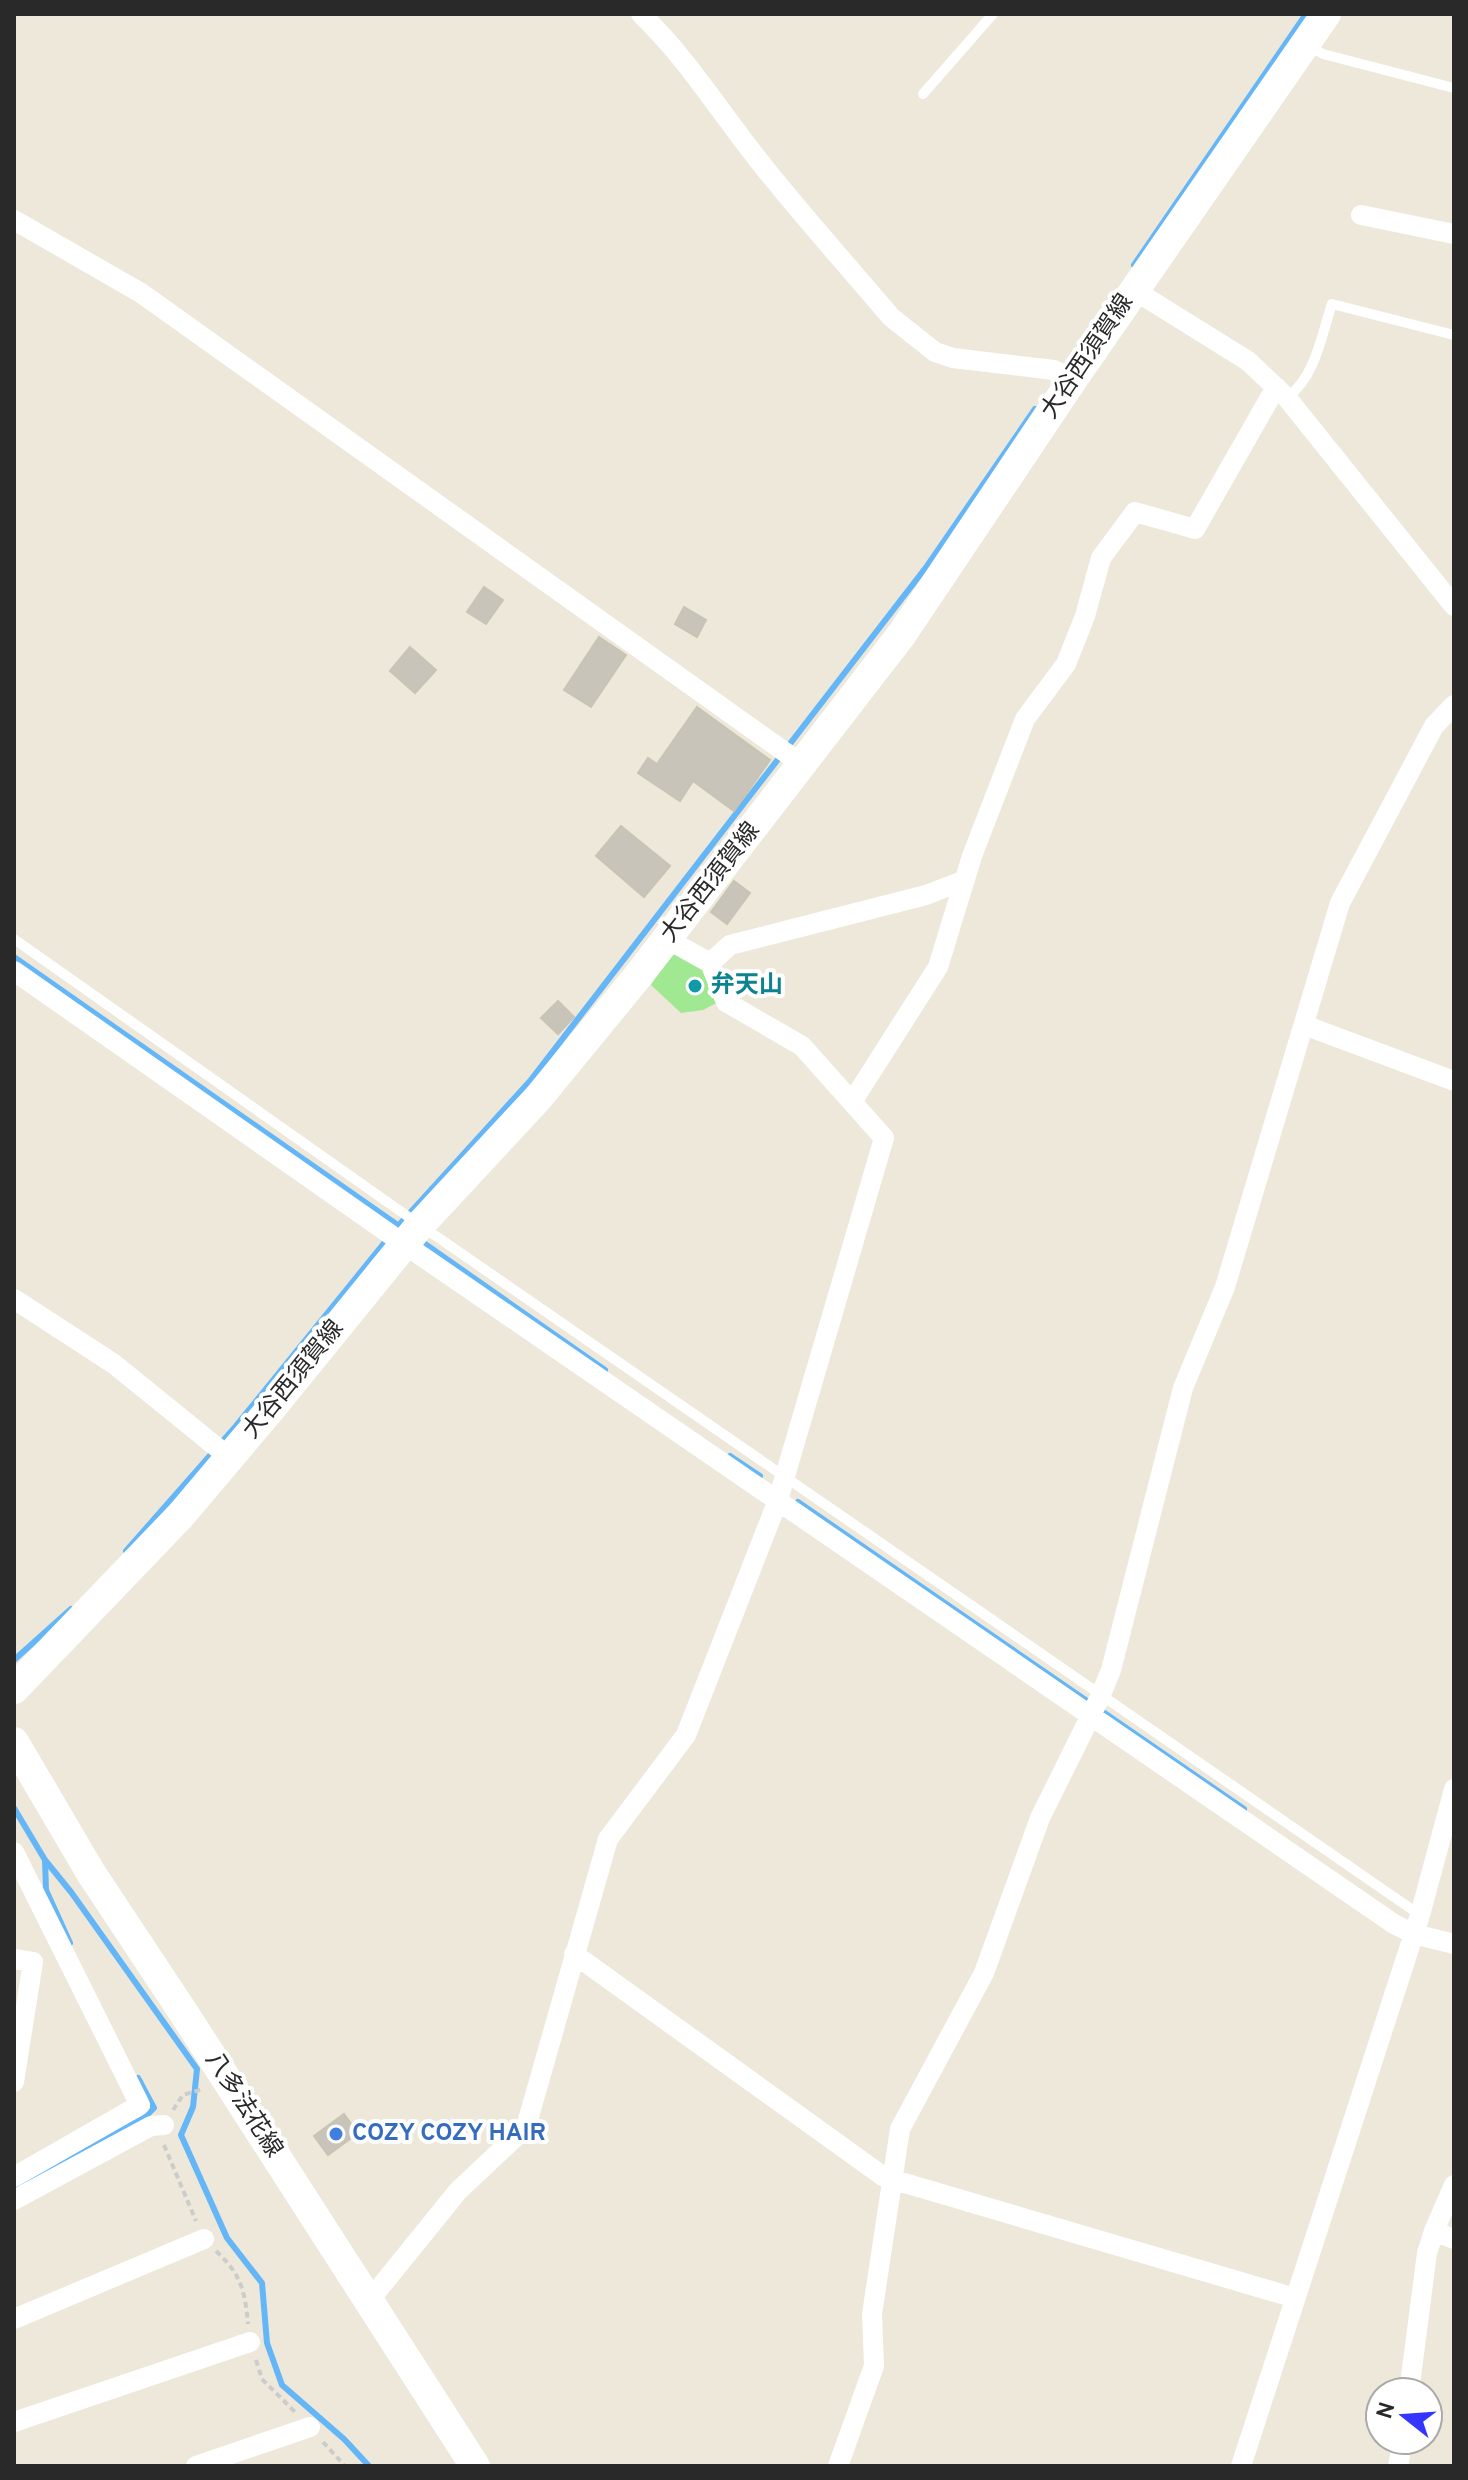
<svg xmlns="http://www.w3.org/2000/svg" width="1468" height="2480" font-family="Overpass,'Noto Sans JP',sans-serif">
<rect width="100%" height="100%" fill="#ede8da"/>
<path fill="#a0e892" d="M690 954 708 964 722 1000 703 1010 681 1013 651 985 669 955Z"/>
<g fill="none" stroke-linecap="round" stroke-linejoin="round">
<path stroke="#65b6f7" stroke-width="6" d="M1134 265 1306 14
M14 957 399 1226
M418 1239 605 1370
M730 1456 760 1476
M798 1502 1244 1809
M126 1551 236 1426 398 1226 530 1081 927 566 1035 409
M14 1660 71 1609
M14 1808 45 1860 71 1892 197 2069 193 2107 181 2135 227 2238 262 2283 267 2343 282 2385 344 2439 369 2466
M45 1860 46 1890 70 1943
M14 2188 144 2118 154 2108 138 2078"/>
</g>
<path fill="#c8c4ba" stroke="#c8c4b3" stroke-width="2" d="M484 587 503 600 486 624 467 612Z
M684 607 706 620 697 637 675 624Z
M599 637 626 655 591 707 564 690Z
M410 647 436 670 415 693 390 671Z
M697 707 770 760 734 811 693 781 680 801 638 773 648 758 657 764Z
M621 826 670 866 644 897 596 856Z
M734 881 750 893 727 924 711 912Z
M558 1001 574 1017 558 1034 541 1018Z
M344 2114 358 2133 328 2155 314 2136Z"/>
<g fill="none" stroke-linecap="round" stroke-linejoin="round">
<path stroke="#ccc" stroke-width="4" stroke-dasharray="6 4" stroke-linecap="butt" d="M173 2110 183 2095 203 2089
M164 2145 196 2221
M216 2251C241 2274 245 2291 248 2324
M256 2360 262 2379 295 2412
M323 2442 345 2466"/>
<path stroke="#fff" stroke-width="10" d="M1307 45 1323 54 1454 88
M923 94 993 14
M1287 398C1316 376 1321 336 1332 304L1454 335
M14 939 420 1225 1420 1915"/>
<path stroke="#fff" stroke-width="20" d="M641 14C686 57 718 109 756 157 799 212 846 264 891 317L935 352 953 358 1054 370 1073 379
M1361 215 1454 234
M14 220 141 293 803 765
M1134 290 1248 361 1287 398 1454 606
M710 963 730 945 926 895 965 880
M14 971 404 1244 1394 1924 1414 1934 1454 1944
M1304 1025 1454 1081
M852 1102 938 967 972 856 1025 719 1066 664 1085 616 1101 558 1135 512 1195 529 1276 387
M14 1299 114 1364 230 1458
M14 1852 140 2105 14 2177
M574 1954 884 2177 1295 2298
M14 1959 33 1962 14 2082
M14 2200 151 2126 164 2125
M1434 2231 1454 2239
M369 2301 458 2191 526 2127 608 1839 686 1735 778 1500 884 1138 802 1046 726 1002 710 963 667 939
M14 2319 204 2239
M1409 2392 1427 2253 1434 2231 1454 2185
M14 2422 250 2342
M196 2466 310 2427
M838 2466 874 2366 872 2314 900 2129 984 1973 1040 1818 1100 1697 1111 1670 1183 1388 1225 1287 1340 903 1434 726 1454 705
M1241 2466 1420 1915 1454 1789
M1398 2466 1403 2440"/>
<path stroke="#fff" stroke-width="30" d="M14 1689 181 1515 273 1406 420 1225 538 1098 638 976 902 634 1073 379 1326 14
M14 1742 91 1873 185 2015 475 2466"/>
</g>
<circle fill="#0f9aa8" stroke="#fff" stroke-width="3" cx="695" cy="986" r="8"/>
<circle fill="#3f7fe0" stroke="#fff" stroke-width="3" cx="336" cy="2134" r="8"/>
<g text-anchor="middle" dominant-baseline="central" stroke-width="8" stroke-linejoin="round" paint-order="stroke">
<g font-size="24" fill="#292929" stroke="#fff">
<text transform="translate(1088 357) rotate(-56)">大谷西須賀線</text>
<text transform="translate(711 883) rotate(-52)">大谷西須賀線</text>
<text transform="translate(294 1380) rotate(-51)">大谷西須賀線</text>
<text transform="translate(243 2105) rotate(57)">八多法花線</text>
</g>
<g font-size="24" font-weight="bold" fill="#0d838f" stroke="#fff" text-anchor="start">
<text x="711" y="986">弁天山</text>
</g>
<g font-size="24" font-weight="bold" fill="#366cbe" stroke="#fff" text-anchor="start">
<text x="352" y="2134">COZY COZY HAIR</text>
</g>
</g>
<rect width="1468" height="2480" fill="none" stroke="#292929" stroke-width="32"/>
<g transform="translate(1404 2416) rotate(287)"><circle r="38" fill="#ffffff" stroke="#a9a9a9" stroke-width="2"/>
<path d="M0-6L14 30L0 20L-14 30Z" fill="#3436ff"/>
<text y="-12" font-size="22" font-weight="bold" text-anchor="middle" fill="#292929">N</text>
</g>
</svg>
